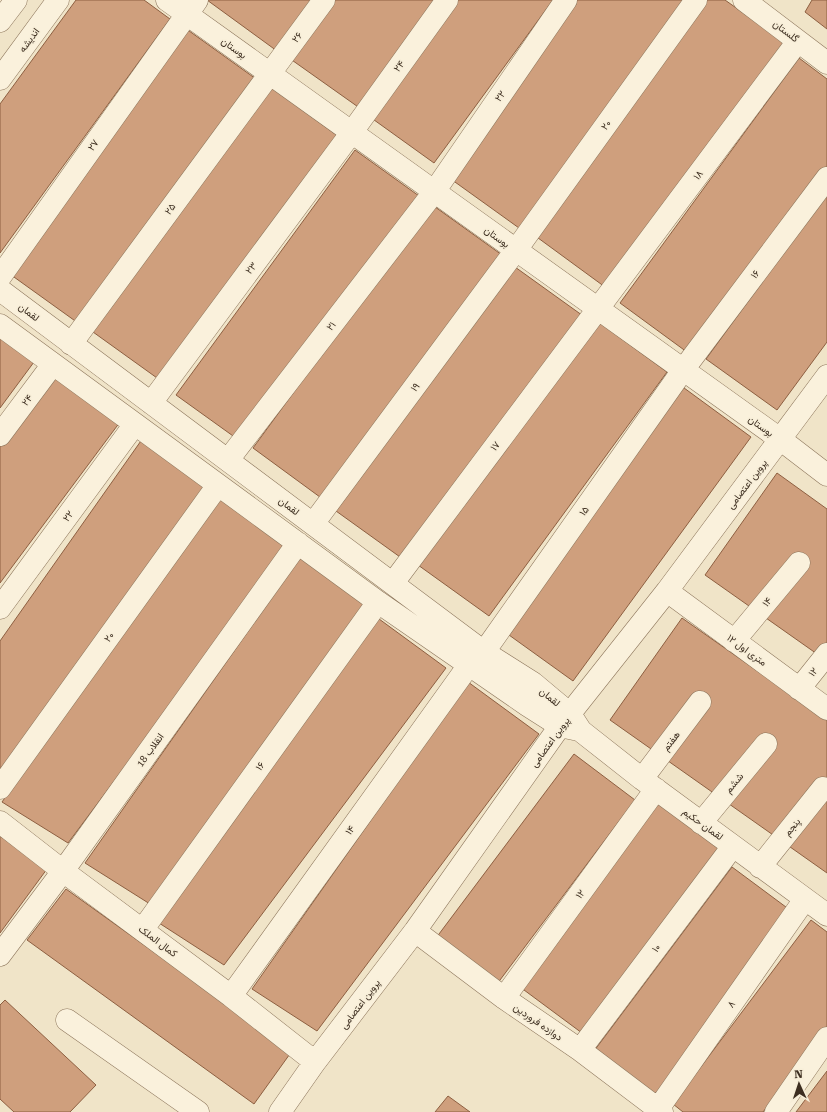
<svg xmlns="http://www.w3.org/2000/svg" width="827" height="1112" font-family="'Roboto Serif',Vazirmatn,serif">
<rect width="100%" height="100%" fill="#f0e4c8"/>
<path fill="#cf9f7d" stroke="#8d5f41" d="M76 0H144L170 19 0 253V104Z
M207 0H314L277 51Z
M331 0H440L361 109 289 58Z
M445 0H553L434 163 363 112Z
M577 0H686L519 228 448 177Z
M706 0H725L784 42 605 287 534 235Z
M812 0H827V29L805 12Z
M185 28 256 79 78 323 7 272Z
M799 58 827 79V169L691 355 620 303Z
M271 87 342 139 164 383 93 332Z
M355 150 426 201 247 446 176 395Z
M827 193V342L777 410 706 359Z
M431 204 502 255 324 500 253 448Z
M515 267 586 318 407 562 336 511Z
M596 320 667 372 489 616 418 565Z
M0 338 34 362 0 408Z
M49 371 120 422 0 583V441Z
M680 385 751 437 573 681 502 630Z
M143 438 214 489 0 776V641Z
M777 473 827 509V661L705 575Z
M219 494 290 546 68 843 2 802Z
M301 556 372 607 150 904 85 863Z
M375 616 446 668 224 965 159 923Z
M682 618 827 720V873L610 720Z
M468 682 539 734 317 1031 252 989Z
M574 754 635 800 497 984 436 938Z
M658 803 720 849 582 1033 520 987Z
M0 836 47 869 0 933Z
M732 867 794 913 656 1097 594 1051Z
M66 889 292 1051 254 1104 27 940Z
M811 920 827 932V1027L763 1112H683L673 1104Z
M5 1000 96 1085 70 1112H14L0 1099V1005Z
M827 1071V1112H796Z
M448 1096 470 1112H435Z"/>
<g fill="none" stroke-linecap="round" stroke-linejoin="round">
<defs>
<path id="minor" d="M167 0 780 439 827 475
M744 0 827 63
M0 21 16 0
M0 79 58 0
M0 277 197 0
M0 290 484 652 533 683 570 714 581 731 642 779 827 915
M0 325 378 602 527 705 560 726 574 729
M71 344 324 0
M151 403 352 132 447 0
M0 435 53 364
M228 460 434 192 566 0
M313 524 516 250 696 0
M393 583 798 41
M667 591 827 709
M0 608 135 424
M734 641 799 563
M484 652 683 370 827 178
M799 689 827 654
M642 779 700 702
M0 788 218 485
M0 822 63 871 231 996 315 1062
M701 823 766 744
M760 867 823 788
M143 929 378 602
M415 931 504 998 580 1050 662 1112
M0 955 63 871 298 543
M231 996 469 665
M504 998 656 789
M67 1020 198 1112
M580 1050 733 846
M658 1109 805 899
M280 1112 315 1062 415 931 560 726 667 591 827 376
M776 1112 827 1038"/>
</defs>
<use href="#minor" stroke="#8d765c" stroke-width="23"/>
<use href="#minor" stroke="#faf1dc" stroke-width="22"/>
</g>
<g text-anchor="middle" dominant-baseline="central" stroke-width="3" stroke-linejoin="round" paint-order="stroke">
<g font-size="10" fill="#3d2e20" stroke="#f7eed8">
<text transform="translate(786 31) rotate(37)">گلستان</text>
<text transform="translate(297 37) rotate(-54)">۲۶</text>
<text transform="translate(29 40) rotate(-54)">اندیشه</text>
<text transform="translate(234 48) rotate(36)">بوستان</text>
<text transform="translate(399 66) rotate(-54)">۲۴</text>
<text transform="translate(500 96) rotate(-55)">۲۲</text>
<text transform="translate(606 125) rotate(-54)">۲۰</text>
<text transform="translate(93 145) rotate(-55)">۲۷</text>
<text transform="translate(698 175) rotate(-53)">۱۸</text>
<text transform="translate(170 209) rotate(-53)">۲۵</text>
<text transform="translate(497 237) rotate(36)">بوستان</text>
<text transform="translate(251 268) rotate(-53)">۲۳</text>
<text transform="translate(755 274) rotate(-53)">۱۶</text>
<text transform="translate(29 312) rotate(37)">لقمان</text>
<text transform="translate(331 326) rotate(-52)">۲۱</text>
<text transform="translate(415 387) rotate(-53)">۱۹</text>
<text transform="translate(27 400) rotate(-53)">۲۴</text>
<text transform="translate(761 426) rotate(36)">بوستان</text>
<text transform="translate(495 446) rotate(-53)">۱۷</text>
<text transform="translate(747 484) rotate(-53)">پروین اعتصامی</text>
<text transform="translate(289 506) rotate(37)">لقمان</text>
<text transform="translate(584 511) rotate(-55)">۱۵</text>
<text transform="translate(68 516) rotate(-54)">۲۲</text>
<text transform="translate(767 602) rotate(-50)">۱۴</text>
<text transform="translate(109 637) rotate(-54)">۲۰</text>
<text transform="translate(747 650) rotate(36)">۱۲ متری اول</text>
<text transform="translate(813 672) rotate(-52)">۱۲</text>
<text transform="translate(550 697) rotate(39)">لقمان</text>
<text transform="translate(671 741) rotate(-53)">هفتم</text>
<text transform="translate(550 742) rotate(-54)">پروین اعتصامی</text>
<text transform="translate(150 750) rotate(-54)">انقلاب 18</text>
<text transform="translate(260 766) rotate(-54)">۱۶</text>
<text transform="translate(734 783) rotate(-51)">ششم</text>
<text transform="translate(703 824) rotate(36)">لقمان حکیم</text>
<text transform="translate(792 827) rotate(-51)">پنجم</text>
<text transform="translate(350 830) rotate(-54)">۱۴</text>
<text transform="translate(580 894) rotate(-54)">۱۲</text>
<text transform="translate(158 941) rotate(37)">کمال الملک</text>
<text transform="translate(656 948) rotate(-53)">۱۰</text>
<text transform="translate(360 1004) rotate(-53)">پروین اعتصامی</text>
<text transform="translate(731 1004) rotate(-55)">۸</text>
<text transform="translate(538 1022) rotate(35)">دوازده فروردین</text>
</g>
</g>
<g transform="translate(799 1084) rotate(357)" stroke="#f7eed8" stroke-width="3" paint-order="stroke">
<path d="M0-3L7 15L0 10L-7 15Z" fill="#3d2e20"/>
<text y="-6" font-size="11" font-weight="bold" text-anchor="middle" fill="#3d2e20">N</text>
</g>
</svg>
